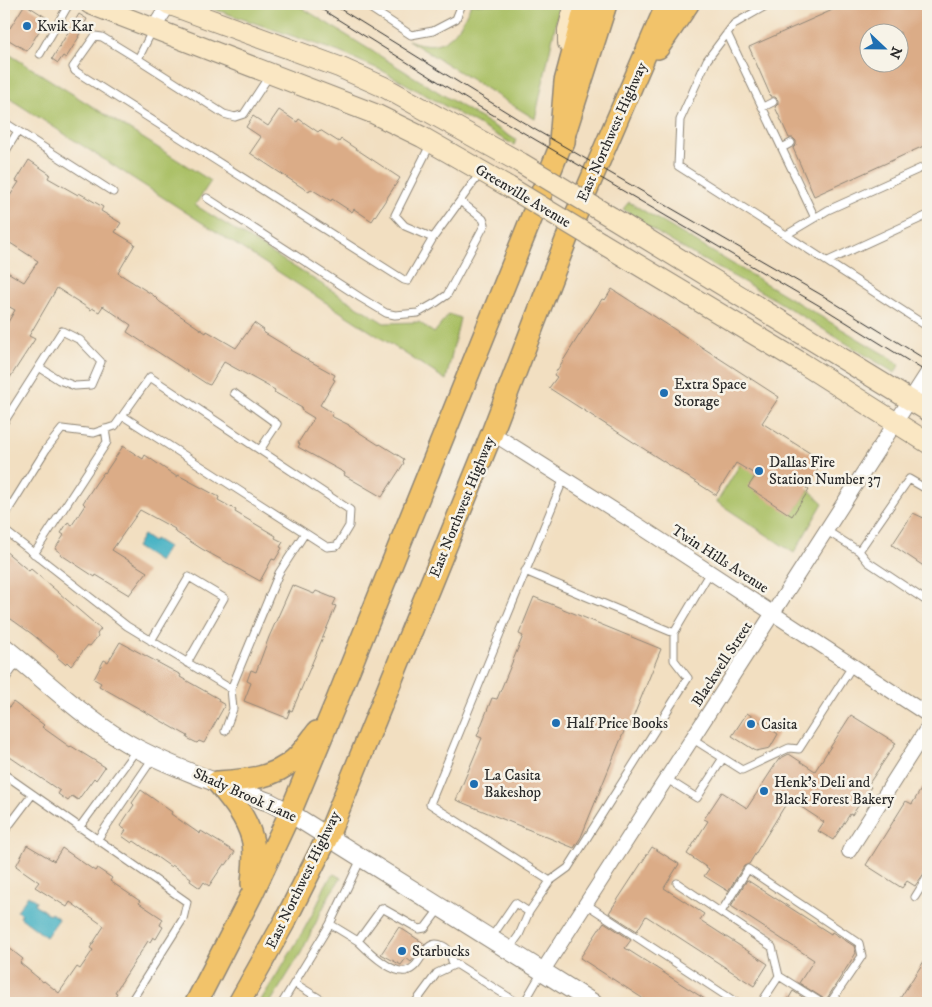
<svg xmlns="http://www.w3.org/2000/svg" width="932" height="1007" font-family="'IM FELL DW Pica',serif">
<rect width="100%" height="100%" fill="#f7f3e8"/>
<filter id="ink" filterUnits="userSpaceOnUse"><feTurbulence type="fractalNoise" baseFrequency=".02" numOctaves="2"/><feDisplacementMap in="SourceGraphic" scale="10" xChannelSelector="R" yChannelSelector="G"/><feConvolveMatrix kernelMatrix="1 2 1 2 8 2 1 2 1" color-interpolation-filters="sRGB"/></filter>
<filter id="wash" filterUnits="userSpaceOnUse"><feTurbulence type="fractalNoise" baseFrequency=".0096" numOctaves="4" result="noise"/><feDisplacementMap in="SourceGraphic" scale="20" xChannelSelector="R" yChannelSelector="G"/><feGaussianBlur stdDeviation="1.12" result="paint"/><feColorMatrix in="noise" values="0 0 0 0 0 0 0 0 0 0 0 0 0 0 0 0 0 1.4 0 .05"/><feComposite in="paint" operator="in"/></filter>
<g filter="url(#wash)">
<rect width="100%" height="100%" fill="#f2dfc1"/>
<path fill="#a9bf63" stroke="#6a7547" d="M202 4H296L516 140 514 145 383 71 339 52 202 5Z
M471 4H560L535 119 408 40C444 54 458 34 471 4Z
M4 51 211 181 195 205 384 323 419 322 434 333 449 314 460 318 446 380 4 95Z
M629 202 892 359 899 365 895 373C855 349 815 324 774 299 724 270 670 245 623 209Z
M765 447 750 471 756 475 749 487 792 515 809 490 823 503 794 553 717 502 747 453Z
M334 874 341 878 330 894 301 953 270 1003H259C279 971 300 939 317 905 322 895 325 881 334 874Z"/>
<path fill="#47b2c4" stroke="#396e78" d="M143 535 153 542 155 539 168 547 159 562 136 547Z
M28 895 36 901 34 904 50 915 51 913 59 919 46 937 20 917 22 914 17 911Z"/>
<g id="blocks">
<path fill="#dbac87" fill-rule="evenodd" d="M25 4 47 18 27 51 4 37V24L10 28Z
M846 4H928V144L814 196 793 148 796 145V141L793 138H789L775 107 778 104V100L775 97H771L749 47ZM870 32H900V62H870Z
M79 14 87 19 78 37H79L66 58 63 56 58 63 52 59Z
M279 110 297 122 299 119 318 132 320 130 339 142 341 139 400 178 372 221 354 209 352 212 332 199 331 201 311 189 309 192 250 153 261 137 246 127 253 116 268 126Z
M29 160 50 174 48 178 78 195 79 193 103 207 101 211 121 223 115 232 135 244 118 273 153 295 160 302 206 333 207 331 236 348 254 323 264 330 263 332 291 349 290 350 335 375 333 379 335 380 320 405 333 413 331 416 349 425V426L379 445 380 444 404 459 403 462 404 463 382 497 344 475 345 473 298 447 300 444 298 443 314 418 301 410 302 408 274 392 275 390 224 362 210 385 207 384 127 332 131 325 103 306 99 312 92 308 91 310 57 288 29 336 35 339 4 387V329L15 310 4 304V270L24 282 38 261 4 239V205L19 182 16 181Z
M612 289 779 397 762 423 821 460 816 468 818 469 806 488 809 490 792 516 748 487 756 475 736 463 716 495 549 388 557 377 554 375 602 299 605 300Z
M123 446 143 459 145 455 177 477 178 475 219 497 218 500 236 510 235 512 276 536 275 538 283 542 280 547 282 548 275 560 272 559 260 581 202 549 174 531 175 529 140 510 112 550 147 572 129 595 96 575 95 577 60 554 61 553 55 549 64 535 61 533 68 522 72 525 85 505 83 503 96 483 104 472 105 473Z
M913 513 928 520V569L892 545Z
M4 550 29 571 31 569 101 629 97 634 98 636 90 646 88 645 71 666 67 662 65 664 57 657 58 655 32 634 4 614Z
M292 585 314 594 316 591 336 599 333 605 336 606 292 711 290 710 287 718 244 701 251 683 247 681 251 670 256 672 269 637Z
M534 597 661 649 628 730 625 729 581 837 574 848 456 800 482 738 477 736 492 698 497 699 523 636 519 634Z
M120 642 181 675 180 677 219 699 218 701 225 705 204 743 199 741 197 743 187 738 188 736 99 686 101 683 94 679 104 660 108 662Z
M13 702 44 725 42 727 70 747 71 746 105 767 96 780 94 778 78 800 72 796 68 801 58 794 60 791 4 753V714Z
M747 713 778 734 770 748 756 751 732 736Z
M851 715 896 743 868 785 871 787 852 815 850 814 833 840 818 831 824 822 789 799 749 864 744 866 728 891 704 876 709 869 687 854 708 821 704 819 722 792 747 808 779 759 789 754 815 771Z
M928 778V868L915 886 907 881 902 888 866 865 906 801 912 804Z
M141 790 172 812 171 814 200 834 201 831 235 852 226 865 224 864 209 886 204 882 200 888 190 881 191 878 172 865 171 867 134 841 132 843 122 836 126 830 120 826 134 805 132 803Z
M27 845 54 861 62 848 95 871 97 868 112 878 110 881 140 901 139 903 163 919 160 925 163 927 156 939 153 937 150 942 148 941 115 992 117 993 111 1003H4V944L23 959 20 963 43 982 44 981 59 993 77 967 80 969 93 950 90 948 104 926 70 902 67 907 35 887 39 882 16 866Z
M652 847 679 864 664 888 704 914 700 920 768 964 754 986 646 916 637 931 609 913Z
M747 880 831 934 832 932 854 946 856 953 826 1000 799 983 814 960 731 906Z
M604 922 631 940 625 948 711 1003H650L580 958Z
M399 927 425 944 411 962 406 958 401 965 381 954Z
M928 955V1003H897Z
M793 991 812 1003H786Z"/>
</g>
</g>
<g filter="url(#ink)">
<use href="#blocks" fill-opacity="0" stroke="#8e8576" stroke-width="1"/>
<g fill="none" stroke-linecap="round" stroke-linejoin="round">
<defs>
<path id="service" d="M364 4 411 35 433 31 456 19 462 4
M769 4 734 24 707 60 680 120 678 166 786 235 828 210 928 165
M153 29 138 59 102 37 95 36 73 67 75 71 404 280 408 281 433 238
M727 33 815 218
M40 54 69 4
M138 59 224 114 235 117 244 114 269 76
M763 107 773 102
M4 122 113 192
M430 145 395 215 405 226 433 238 481 172
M782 148 791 143
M4 154 18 131
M207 198 361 298 386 313 395 315 418 313 437 302 447 295 485 224 483 219 460 201
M786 235 928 327
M828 261 928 215
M234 393 277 424 260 450
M4 422 62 331 80 340 101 362 91 385 75 386 59 380 39 367
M4 517 47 448 62 429 94 433 115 426 150 377 350 510 349 526 337 546 327 547 123 416
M4 530 127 626 231 689
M827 531 859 551 909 479 928 490
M859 551 868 562 928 602
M34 554 107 442 105 429
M525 571 674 633
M151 641 189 577 224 598 187 663
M4 681 19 660
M225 731 233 709 231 689 279 573 305 533
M693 739 723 758
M4 774 187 902 183 919 130 1003
M667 779 697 798 723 758 742 770 789 748 799 749 853 665
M79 828 137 749
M4 832 32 795
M97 840 153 758
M550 881 568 868 688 678 674 660V633L710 572
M677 883 772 947 779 976 822 1003
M915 897 928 876
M586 904 737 1003
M721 912 748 869 859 943 862 956 830 1003
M330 924 358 941 382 908 419 929 425 928 440 908
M491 938 515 903 529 912
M358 941C367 950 392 974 406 971 423 968 423 936 443 946 451 950 451 957 453 965
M509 949 519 935 529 912 550 881 430 804 564 478
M294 983 327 1003
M282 1003 330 924 361 859
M415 1003 437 973 456 964 518 1003
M524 1003 542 972
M761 1003 779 976"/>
<path id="minor" d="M153 29 169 4
M492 433 641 527 928 715
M849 851 928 727
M542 972 928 372"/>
<path id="tertiary" d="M4 647C48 682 88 723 138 749 179 770 226 786 269 802L290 813 593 1003"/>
<path id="secondary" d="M90 4 375 114 422 137 509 187
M168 4 339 67 384 87 521 163
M568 43V30L575 4
M611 217 928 411
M600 242 802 363 928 443"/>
<path id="primary" d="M658 48 688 4
M217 782C245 780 273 779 295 759 303 752 310 741 317 732
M217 782C231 799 246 816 252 838 256 852 253 869 252 884
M196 1003 252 894 290 813 337 700 562 142 606 4
M239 1003 285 921 328 836 492 433 575 217 667 4"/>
<path id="motorway" d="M562 142 567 82 588 4"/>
</defs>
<use href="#service" stroke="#8e8576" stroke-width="9"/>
<use href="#minor" stroke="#8e8576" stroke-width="16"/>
<use href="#tertiary" stroke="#8e8576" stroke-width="20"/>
<use href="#secondary" stroke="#8e8576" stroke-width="22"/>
<use href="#primary" stroke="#8e8576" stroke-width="24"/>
<use href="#motorway" stroke="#8e8576" stroke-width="28"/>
<use href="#service" stroke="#fff" stroke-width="7"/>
<use href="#minor" stroke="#fff" stroke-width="14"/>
<use href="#tertiary" stroke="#fff" stroke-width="18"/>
<use href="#secondary" stroke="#fae7c3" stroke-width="20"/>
<use href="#primary" stroke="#f2c36a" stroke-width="21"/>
<use href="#motorway" stroke="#f2c36a" stroke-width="25"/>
<path stroke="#2b2b2b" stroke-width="1" d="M313 4 476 105 820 306 928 373
M332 4 534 129 825 297 928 361"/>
<defs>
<path id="secondary-bridge" d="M521 163 611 217
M509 187 600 242"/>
</defs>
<use href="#secondary-bridge" stroke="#8e8576" stroke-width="22" stroke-linecap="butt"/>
<use href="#secondary-bridge" stroke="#fae7c3" stroke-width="20"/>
</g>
</g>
<g fill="#1f6fb2" stroke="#f7f3e8" stroke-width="2">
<circle cx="27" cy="26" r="5"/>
<circle cx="664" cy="393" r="5"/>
<circle cx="759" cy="471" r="5"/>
<circle cx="556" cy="723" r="5"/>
<circle cx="751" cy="724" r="5"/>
<circle cx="474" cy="784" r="5"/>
<circle cx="764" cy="791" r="5"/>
<circle cx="402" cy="951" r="5"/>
</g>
<g text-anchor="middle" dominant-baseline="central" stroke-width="5" stroke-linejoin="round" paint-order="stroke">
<g font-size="15" fill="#2b2b2b" stroke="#f7f3e8" text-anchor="start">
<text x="37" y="26">Kwik Kar</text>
<text x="674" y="384">Extra Space<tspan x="674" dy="17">Storage</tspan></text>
<text x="769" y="462">Dallas Fire<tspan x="769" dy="17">Station Number 37</tspan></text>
<text x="566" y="723">Half Price Books</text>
<text x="761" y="724">Casita</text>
<text x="484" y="775">La Casita<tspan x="484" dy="17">Bakeshop</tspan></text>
<text x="774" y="782">Henk's Deli and<tspan x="774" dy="17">Black Forest Bakery</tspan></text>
<text x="412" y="951">Starbucks</text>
</g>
<g font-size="15" fill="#2b2b2b" stroke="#f7f3e8">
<text transform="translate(612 132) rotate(-66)">East Northwest Highway</text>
<text transform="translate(523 196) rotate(31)">Greenville Avenue</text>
<text transform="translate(462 507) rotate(-68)">East Northwest Highway</text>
<text transform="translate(720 559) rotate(33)">Twin Hills Avenue</text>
<text transform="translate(722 664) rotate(-57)">Blackwell Street</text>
<text transform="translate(245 795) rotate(24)">Shady Brook Lane</text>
<text transform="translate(303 880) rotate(-64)">East Northwest Highway</text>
</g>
</g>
<rect width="932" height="1007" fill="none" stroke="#f7f3e8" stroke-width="20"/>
<g transform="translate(884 48) rotate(112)"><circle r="24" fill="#f7f3e8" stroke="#a5a39c"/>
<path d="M0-4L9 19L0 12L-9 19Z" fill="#1f6fb2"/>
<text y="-8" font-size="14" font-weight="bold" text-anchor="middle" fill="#2b2b2b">N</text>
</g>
</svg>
